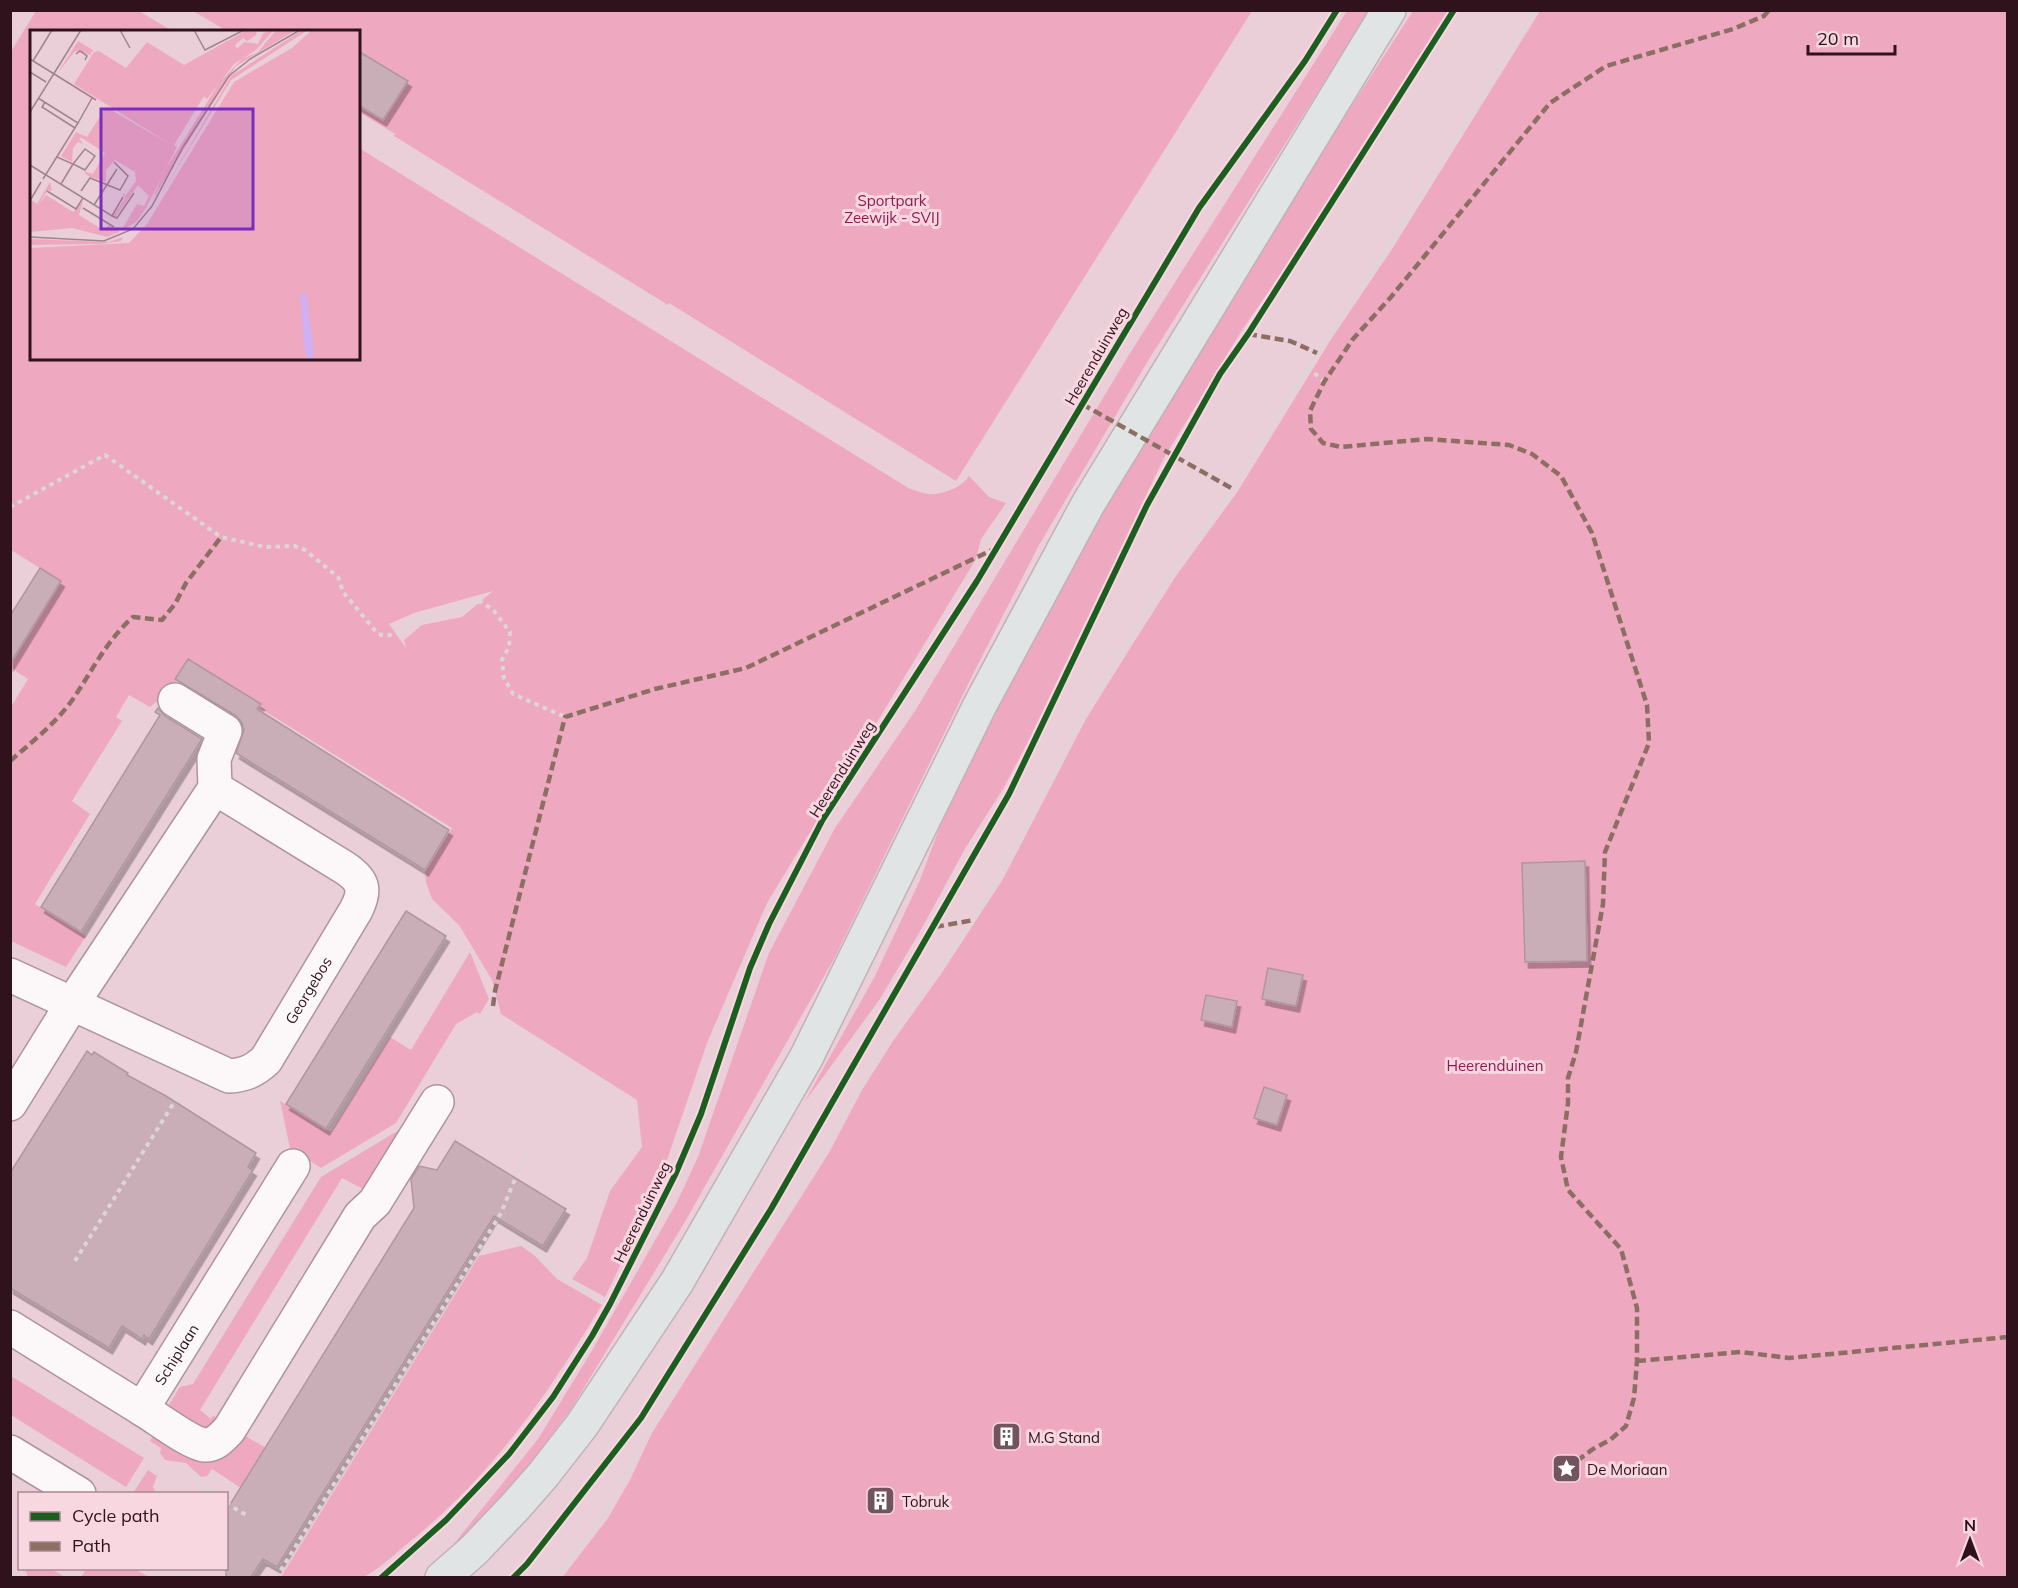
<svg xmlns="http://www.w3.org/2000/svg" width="2018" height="1588" font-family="Mulish,sans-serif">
<defs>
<filter id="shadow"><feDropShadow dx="3.5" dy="6" stdDeviation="0" flood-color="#0004"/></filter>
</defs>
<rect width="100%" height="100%" fill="#ebcfd8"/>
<path fill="#eea8c0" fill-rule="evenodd" d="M36 11H139L172 31 32 32V358H358L359 148 910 489C916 490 923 494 929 494 943 495 962 487 969 476L989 497 1006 503 981 539 976 559 767 903 707 1043 666 1163 646 1212 605 1297 572 1279 587 1258 610 1191 642 1147 637 1100 501 1014 492 980 459 925 432 899 426 882 425 872 452 828 189 664 173 689 150 707 129 695 116 717 122 721 72 801 90 814 35 904 86 936 66 967 11 941V707L28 679 11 668V662L61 581 11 550 10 53ZM493 591 462 617 422 625 404 640 406 648 389 624 414 613Z
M193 11H1252L956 481 669 303 668 305 394 136 395 134 359 112 358 32 227 31Z
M1347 11H1369L1146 364 1039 545 974 672 835 957 683 1225 571 1409 495 1511 441 1560 538 1439 590 1354 677 1202 698 1157 769 953 835 828 915 711 1127 358Z
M1413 11H1453L1295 253 1242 330 1164 458 1028 742 1003 789 966 847 922 928 880 999 804 1103 874 978 920 880 961 770 1075 550 1294 195Z
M1540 11H2007V1577L562 1578 608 1518 630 1480 652 1433 830 1151 862 1090 893 1041 941 974 1003 879 1086 719 1129 650 1176 576 1238 491 1330 341 1394 246Z
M470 952 489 999 480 1014 477 1012 456 1024 396 1123 321 1168 290 1148 280 1101 331 1132 390 1037 411 1050Z
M404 1127 366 1196 361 1192 363 1189 342 1178 200 1410 211 1419 213 1415 218 1419 209 1431 165 1411 180 1387 193 1384 321 1177Z
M521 1246 534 1255 557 1279 602 1305C545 1398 493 1475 407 1544 396 1553 376 1572 363 1577 354 1581 296 1578 281 1577L479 1256Z
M11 1376 144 1458 126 1487 11 1415Z
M155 1432 242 1434 266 1448 241 1488 212 1469 207 1476 201 1477 186 1463 165 1460 160 1453 161 1448 150 1441Z
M148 1470 157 1476 153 1487 156 1493H133Z
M87 1568 135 1569 149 1577H81Z
M25 1569H51L65 1577H28Z"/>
<path fill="#c9aeb7" stroke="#b0969f" stroke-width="1.5" filter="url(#shadow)" d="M358 51 408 81 383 120 358 105Z
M40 568 61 581 10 664V616Z
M188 659 261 704 257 709 449 830 425 870 236 753 244 730 241 721 235 715 175 679Z
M158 708 165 716 202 739 81 932 41 907 160 715 155 712Z
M1585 861 1587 961 1525 962 1522 863Z
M406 911 446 936 326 1129 286 1104Z
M1268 968 1303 975 1296 1006 1262 999Z
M1206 995 1237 1001 1232 1027 1201 1020Z
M87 1051 92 1055 94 1052 128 1073 127 1075 166 1096 256 1153 248 1167 253 1170 149 1339 144 1335 142 1339 122 1326 109 1348 10 1288V1173Z
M1264 1087 1287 1095 1277 1125 1254 1118Z
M455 1141 566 1209 543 1246 494 1216 277 1567 263 1559 250 1578H226V1511L414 1208 411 1179 419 1166 437 1170Z"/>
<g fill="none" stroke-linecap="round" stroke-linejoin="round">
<defs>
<g id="minor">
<path id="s1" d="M10 975 229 1076C245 1075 254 1071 266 1060L356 910C366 890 364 881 345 868L215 788"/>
<path d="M10 1104 72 1004 215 788 214 759 225 731 175 700"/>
<path id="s2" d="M10 1327 142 1409 293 1166"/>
<path d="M142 1409C156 1417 191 1444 205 1445 216 1445 222 1437 229 1430L360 1216 375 1202 437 1102"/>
<path d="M10 1452 79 1494"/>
</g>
<path id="major" d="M442 1578 473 1551 514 1508 543 1475 582 1425 677 1282 806 1058 980 705 1088 504 1389 10"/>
</defs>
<use href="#minor" stroke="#ad949c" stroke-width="36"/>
<use href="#major" stroke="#c2b1b7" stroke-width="36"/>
<path stroke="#ddd5d7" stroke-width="4" stroke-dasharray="4.5 4.5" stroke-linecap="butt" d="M1308 367 1324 382
M10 507 105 455 221 537 265 547 294 546 305 550 338 577 343 592 378 634 386 636 398 633 410 622 435 616 467 602H482L494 611 510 632 509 647 502 660 504 678 513 694 565 717
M270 1094 275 1098 282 1137
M525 1155 501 1213 493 1226 536 1252 559 1276 610 1304
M322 1172 377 1138
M75 1261 183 1088
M194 1475 212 1494
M226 1503 246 1515
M10 1574 15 1578
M75 1578 81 1568
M180 1578 184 1568
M276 1578 493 1226
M556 1578 608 1509 644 1437 818 1158 885 1043 974 920 1007 864 1063 757 1080 719 1138 625 1171 572 1233 489 1317 353 1389 245 1535 10"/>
<use href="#minor" stroke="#fcf8f9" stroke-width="33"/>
<use href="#major" stroke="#e0e4e4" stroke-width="33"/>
<path stroke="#8d6e63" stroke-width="4.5" stroke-dasharray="9 4.5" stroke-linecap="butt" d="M1248 334 1290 341 1317 353
M1082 404 1233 489
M10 761C32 742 56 723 73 699 92 671 107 640 133 617L162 620 175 604 186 583 221 537
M935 927 974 920
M493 1006 495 991 565 717 655 689 746 668 994 549
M1637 1361 1741 1352 1789 1358 2008 1337
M1566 1469 1593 1449 1610 1440 1626 1426 1634 1398 1637 1361V1308L1621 1249 1568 1190 1561 1157 1568 1103V1078L1576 1052 1603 904 1605 852 1649 743 1647 705 1592 533 1561 476 1532 454 1509 445 1427 439 1341 447 1323 443 1311 429 1310 411 1324 382 1353 339 1391 297 1550 103 1606 66 1733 29 1764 16 1769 10"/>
<defs>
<path id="cycleway" d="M381 1578 446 1520 509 1454 553 1397 592 1336 610 1304 675 1175 701 1114 750 968 769 924 823 819 977 581 1199 208 1305 61 1337 10
M513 1578 527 1564 641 1418 771 1209 1009 794 1147 505 1220 374 1248 334 1454 10"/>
</defs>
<use href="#cycleway" stroke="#f8d7e0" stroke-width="10"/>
<use href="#cycleway" stroke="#1b5e20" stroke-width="6"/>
</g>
<defs>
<symbol id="building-square" viewBox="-11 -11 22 22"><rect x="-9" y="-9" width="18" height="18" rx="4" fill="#71545e" stroke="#f8d7e0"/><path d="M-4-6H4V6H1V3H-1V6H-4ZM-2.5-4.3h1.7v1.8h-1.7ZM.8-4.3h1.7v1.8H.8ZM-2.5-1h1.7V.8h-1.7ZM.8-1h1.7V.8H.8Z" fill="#fff"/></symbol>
<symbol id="sight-square" viewBox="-11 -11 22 22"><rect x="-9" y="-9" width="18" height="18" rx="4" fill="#71545e" stroke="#f8d7e0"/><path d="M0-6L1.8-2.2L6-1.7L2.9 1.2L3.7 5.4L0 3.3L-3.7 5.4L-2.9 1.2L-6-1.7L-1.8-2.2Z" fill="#fff"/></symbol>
</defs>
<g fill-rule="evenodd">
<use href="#building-square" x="990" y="1420" width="33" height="33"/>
<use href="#sight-square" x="1550" y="1452" width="33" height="33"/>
<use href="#building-square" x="864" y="1484" width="33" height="33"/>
</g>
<g text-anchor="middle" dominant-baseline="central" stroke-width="6" stroke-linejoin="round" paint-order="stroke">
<g font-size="15" fill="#8e1a4f" stroke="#f8d7e0">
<text x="892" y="200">Sportpark<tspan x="892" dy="17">Zeewijk - SVIJ</tspan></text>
<text x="1495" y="1065">Heerenduinen</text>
</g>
<g font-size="15" fill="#2f121c" stroke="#f8d7e0">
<text transform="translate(1096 356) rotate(-60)">Heerenduinweg</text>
<text transform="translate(842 769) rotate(-58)">Heerenduinweg</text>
<text stroke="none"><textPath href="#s1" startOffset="364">Georgebos</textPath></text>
<text transform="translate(642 1212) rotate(-64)">Heerenduinweg</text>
<text stroke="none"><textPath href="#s2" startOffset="220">Schiplaan</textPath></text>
</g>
<g font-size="15" fill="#2f121c" stroke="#f8d7e0" text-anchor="start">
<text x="1028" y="1437">M.G Stand</text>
<text x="1587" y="1469">De Moriaan</text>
<text x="902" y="1501">Tobruk</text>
</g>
</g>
<g transform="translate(30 30)">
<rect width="330" height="330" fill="#ebcfd8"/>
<path d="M217 0H227L226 5 217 11 213 8 205 15 207 19 214 12 228 14 233 3 244 0 226 20 204 34 177 69 174 66 144 115 147 117 116 178 106 192 91 201 107 174 114 176 119 166 108 155 86 186H83L95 168 92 163 96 165 106 151 105 142 85 130 76 140V152L58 146 53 141 63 144 75 123 52 108H49L53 114 48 112 43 118 42 132 31 126 46 102 57 107 76 77 143 116 44 54 64 22 69 21 96 38 117 12 154 35ZM246 0H266L206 36 122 170 134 142 189 53 212 29 228 22ZM272 0H278L201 50 132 163 201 46ZM282 0H330V330H0V218L99 213 117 194 204 52 262 18ZM48 11 63 20 60 25 45 21 27 44ZM20 152 22 161 18 160 7 176 16 165 43 182 53 171 49 185 73 200 79 195 90 202 77 207 42 198 0 202V169L7 174ZM93 207 91 211 71 214 0 215V209L79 212Z" fill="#eea8c0"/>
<path d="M276 263 283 314V330H277L274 315 270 264Z" fill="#ceb0f3"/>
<path fill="none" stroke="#a0838d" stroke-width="1.5" d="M90 0 100 18M164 0 175 20 214 0M46 24 50 21 57 26 55 30M0 29 66 70M3 31 22 0M0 42 16 52M8 68 48 93 13 149M15 72 12 77 45 98M0 82 51 0M48 93 62 68M55 119 65 126 55 140 43 134ZM27 127 43 134 31 154M0 135 82 186 93 167M17 161 46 179 53 168M51 161 60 148 90 160 98 146 84 132M1 169 11 152M64 175 87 139M53 178 84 197M82 186 87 188 104 163M0 207 74 211 103 199 122 176 153 117 199 46 220 29 270 0"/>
<path fill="#7b2cbf" fill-opacity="0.15" stroke="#7b2cbf" stroke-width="3" d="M71 79H223V199H71Z"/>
<rect width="330" height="330" fill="none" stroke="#2f121c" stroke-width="3"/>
</g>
<rect width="2018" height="1588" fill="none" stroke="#2f121c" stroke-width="24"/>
<rect x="18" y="1492" width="210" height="78" fill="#f8d7e0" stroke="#a88892" stroke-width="1.5"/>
<rect x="30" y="1512" width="30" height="9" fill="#1b5e20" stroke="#a88892" stroke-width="1.5"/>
<text x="72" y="1522" font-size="18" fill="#2f121c">Cycle path</text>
<rect x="30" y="1542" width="30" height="9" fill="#8d6e63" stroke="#a88892" stroke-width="1.5"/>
<text x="72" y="1552" font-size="18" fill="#2f121c">Path</text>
<g transform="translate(1970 1540)" stroke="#f8d7e0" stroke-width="4.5" paint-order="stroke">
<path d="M0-4.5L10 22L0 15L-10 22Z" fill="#2f121c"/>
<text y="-9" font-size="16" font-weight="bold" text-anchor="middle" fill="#2f121c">N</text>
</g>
<path d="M1808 45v9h87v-9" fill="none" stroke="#2f121c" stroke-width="3"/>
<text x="1817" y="45" font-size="18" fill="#2f121c" stroke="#f8d7e0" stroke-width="4.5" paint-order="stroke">20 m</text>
</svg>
